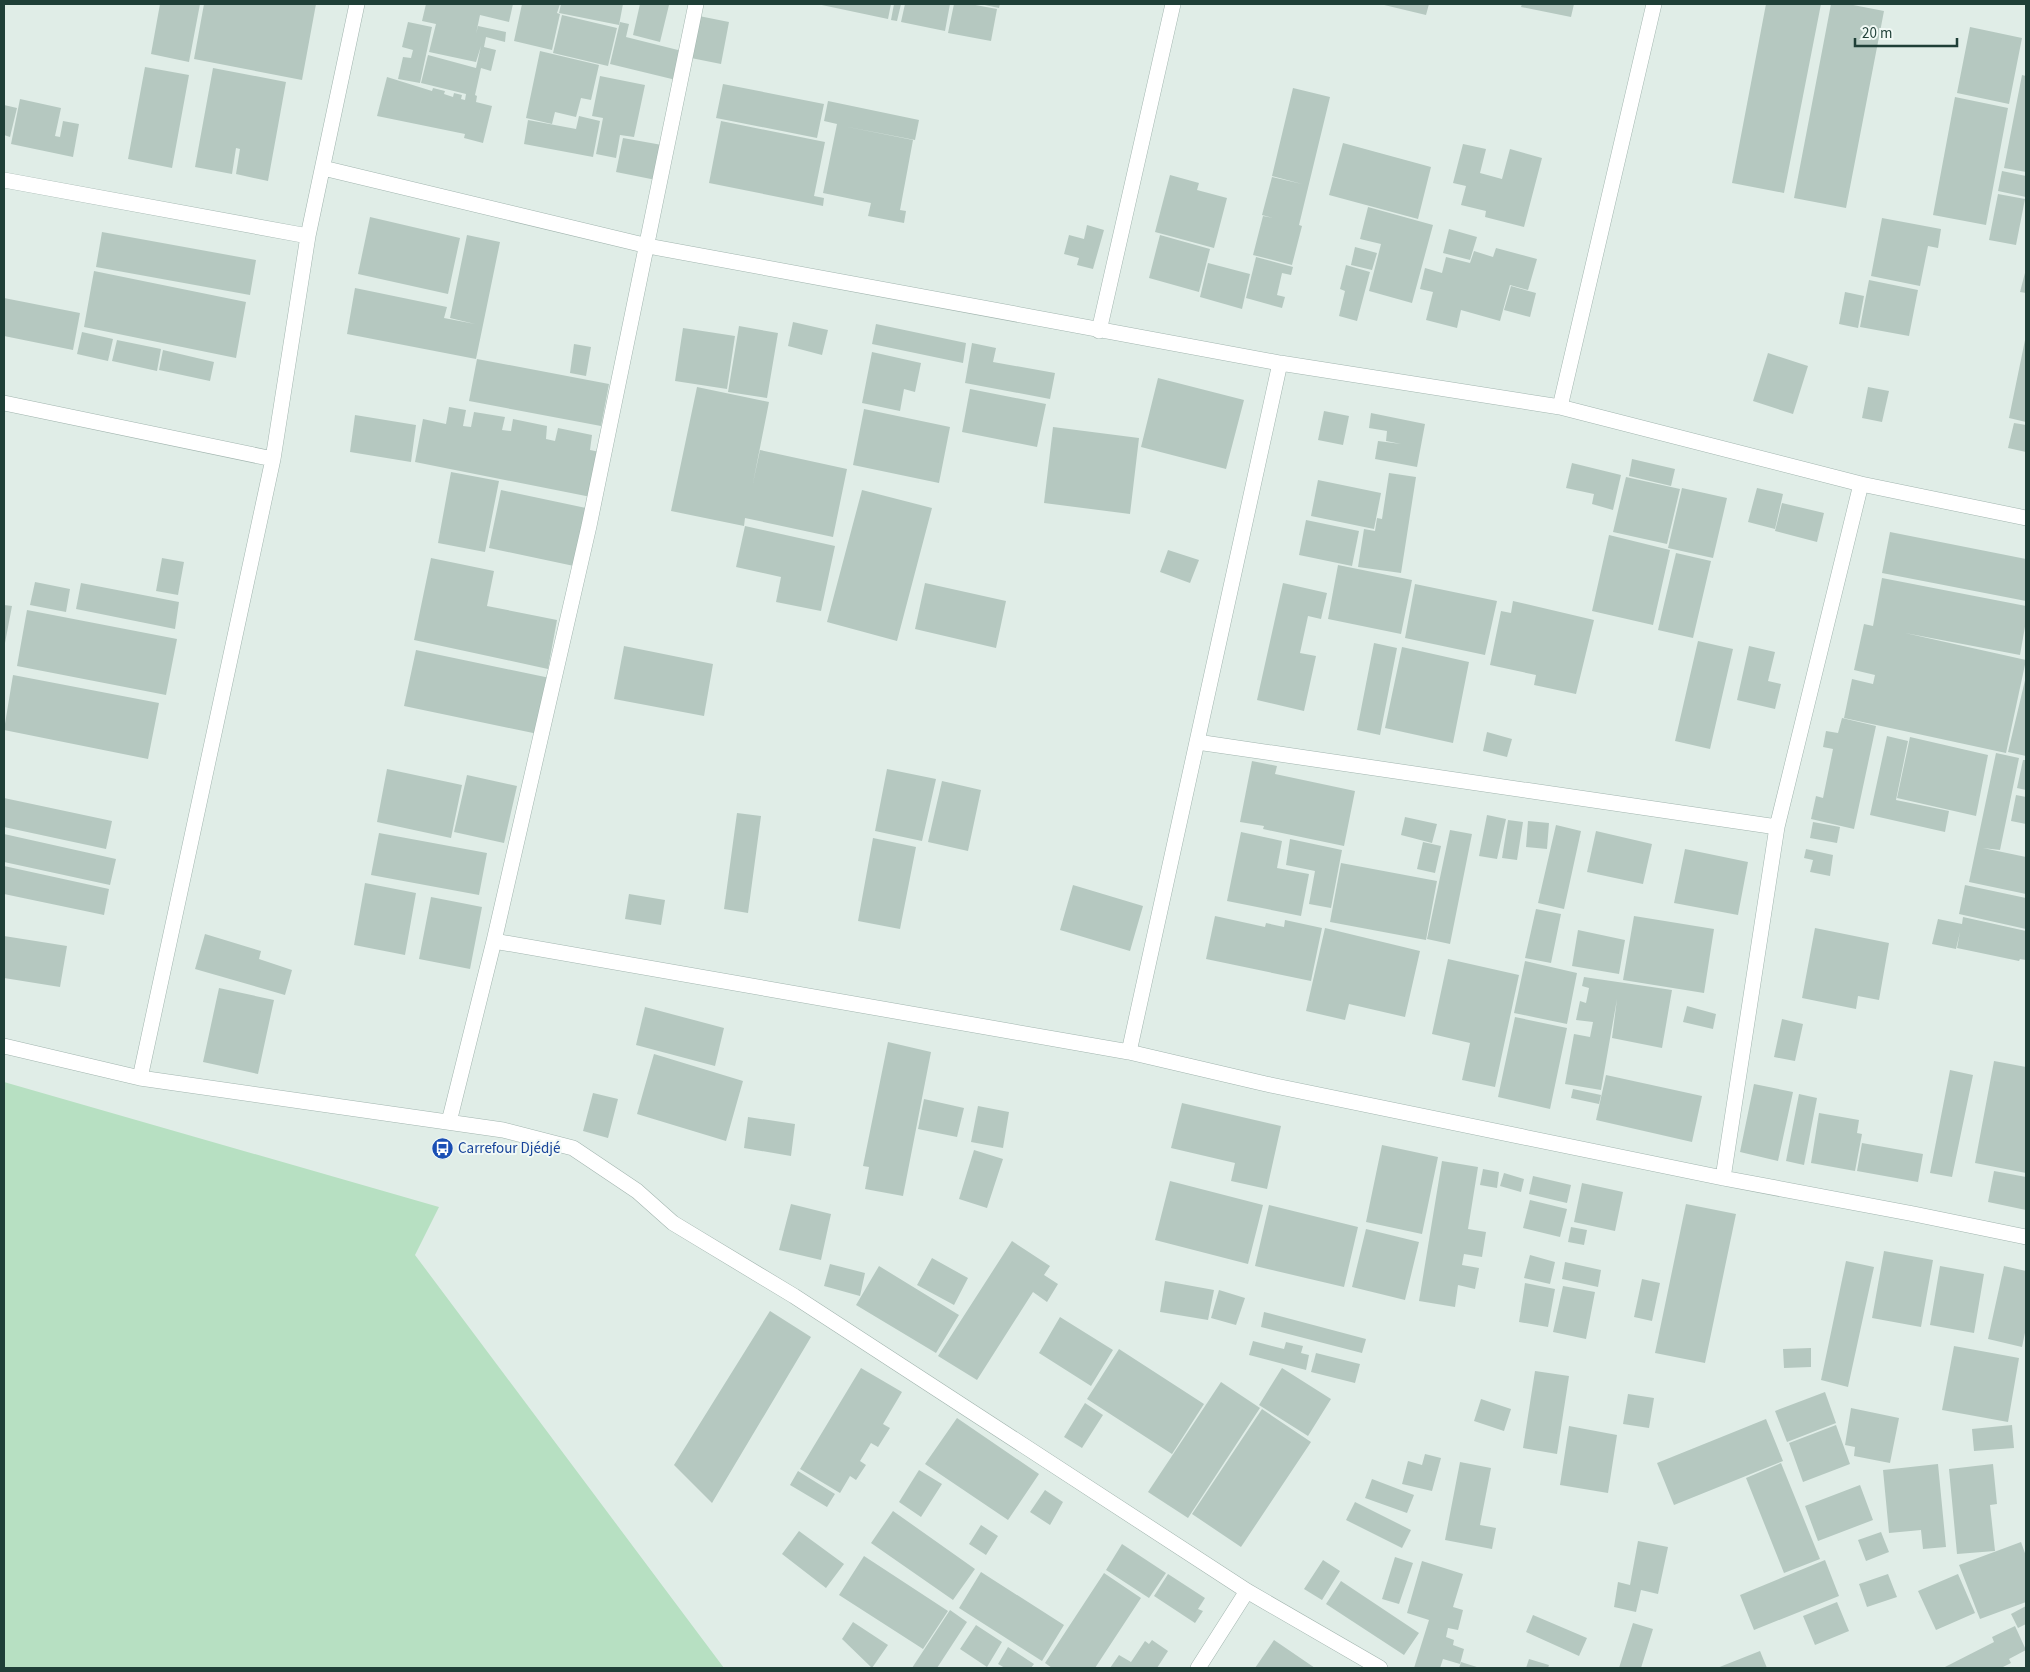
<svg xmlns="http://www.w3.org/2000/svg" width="2030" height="1672" font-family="'Source Sans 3',sans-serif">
<rect width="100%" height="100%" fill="#e0ede7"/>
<path fill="#b7e0c2" d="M4 1082 439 1207 415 1255 724 1668H4Z"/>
<path fill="#b5c8c0" d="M160 4H200L189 62 151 54Z
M204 4H316L302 80 194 59Z
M426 4H513L509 22 480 15 476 34 478 26 506 32 505 42 486 37 484 47 496 50 491 71 481 68 475 95 477 96 476 102 492 106 483 143 464 138 465 134 377 116 387 77 432 91 433 88 445 91 444 94 453 97 454 93 462 95 461 99 465 100 466 94 421 83 428 55 476 68 481 46 476 62 429 52 436 24 422 21Z
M522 4H560L557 13 560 14 552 50 514 41Z
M561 4H623L619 25 559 13Z
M640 4 669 5 660 42 633 35Z
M817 4H891L888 19Z
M894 4H901L897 21 891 20Z
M905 4H950L945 31 901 22Z
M954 4H970L997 9 991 41 948 33Z
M980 4H1000L999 8Z
M1380 4H1429L1426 15Z
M1522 4H1574L1571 17 1521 7Z
M1766 4H1821L1784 193 1732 183Z
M1831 4H1848L1884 11 1846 208 1794 198Z
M562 15 617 28 608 66 553 53Z
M699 16 729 22 721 64 691 58Z
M408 22 432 27 420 83 398 79 403 57 411 58 413 50 402 47Z
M620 22 629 24 626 37 682 51 676 80 610 64Z
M1970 27 2022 38 2009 104 1957 93Z
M540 51 599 65 591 100 581 98 576 117 555 112 552 124 526 118Z
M145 67 189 75 172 168 128 159Z
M213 68 286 82 268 181 236 174 240 149 236 148 232 174 195 167Z
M2022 75 2026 76V172L2004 168Z
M600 76 645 85 634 137 620 135 616 158 596 154 603 118 592 116Z
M723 84 824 104 817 138 716 118Z
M1293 88 1330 97 1299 225 1302 226 1292 265 1253 255 1263 216 1273 218 1262 215 1272 177 1302 184 1272 176Z
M1955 97 2008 108 1986 225 1933 215Z
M20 99 61 108 55 136 60 137 63 121 79 124 73 157 11 144Z
M828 101 919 120 915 140 843 126 913 140 900 210 906 211 904 223 868 216 871 203 823 193 837 124 824 121Z
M4 105 17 108 10 137 4 135Z
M579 116 600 121 593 157 524 144 528 120 576 129Z
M721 121 825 142 814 196 824 198 823 206 709 183Z
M623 138 662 145 656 180 616 172Z
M1343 143 1431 167 1418 219 1329 195Z
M1463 144 1486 149 1480 173 1502 179 1510 149 1542 158 1524 227 1485 217 1486 211 1461 205 1466 186 1453 183Z
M2002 171 2026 176V197L1998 191Z
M1170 175 1199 183 1197 190 1227 198 1214 248 1155 232Z
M1998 194 2025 199 2016 245 1989 240Z
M1368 207 1433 225 1412 303 1369 291 1381 244 1360 239Z
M370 217 460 238 448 294 358 274Z
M1882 218 1941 229 1938 248 1928 246 1920 286 1871 276Z
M1087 225 1104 230 1093 269 1077 265 1079 258 1064 254 1069 235 1084 239Z
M1449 229 1477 237 1470 260 1443 253Z
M102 232 256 260 250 295 96 267Z
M467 235 500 242 476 359 347 334 355 288 447 307 444 318 475 324 450 318Z
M1160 235 1210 249 1199 292 1149 278Z
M1355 247 1377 253 1372 270 1351 265Z
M1496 248 1537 259 1528 290 1510 285 1500 321 1461 310 1457 328 1426 320 1433 292 1420 289 1425 268 1442 273 1446 257 1470 263 1474 251 1493 257Z
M1256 257 1293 267 1291 275 1282 273 1277 295 1285 297 1282 308 1246 298Z
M1208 263 1250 274 1242 309 1200 297Z
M1346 265 1370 272 1357 321 1339 316 1345 291 1340 289Z
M2026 269V293L2020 292Z
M94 271 246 302 236 358 84 327Z
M1869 280 1918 290 1909 336 1860 327Z
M1511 286 1536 293 1530 317 1504 310Z
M1845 292 1864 296 1858 328 1839 324Z
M4 298 80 313 73 350 4 336Z
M793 322 828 330 822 355 788 346Z
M876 324 966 343 963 363 872 344Z
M739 326 778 333 767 398 728 392Z
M683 328 735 336 727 389 675 381Z
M82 332 113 339 108 361 77 354Z
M117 340 161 349 157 371 112 361Z
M2025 340H2026V422L2009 418Z
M972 343 996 348 993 362 1055 373 1050 399 965 383Z
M574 344 591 347 586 376 570 373Z
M163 350 214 362 210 381 159 370Z
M872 352 921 363 915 392 904 389 900 411 862 403Z
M1768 353 1808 366 1793 414 1753 401Z
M477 359 609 384 601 426 469 401Z
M1158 378 1244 400 1226 469 1141 447Z
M697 387 769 402 753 483 760 450 847 469 833 537 745 518 744 526 671 511Z
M1868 387 1889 391 1882 422 1862 418Z
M970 389 1046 404 1037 447 962 432Z
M449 407 466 410 463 426 471 427 474 412 505 417 502 430 511 431 513 419 547 426 546 439 555 441 558 428 592 435 590 450 600 452 591 497 415 462 423 419 446 424Z
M864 409 950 427 939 483 853 465Z
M1324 411 1349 416 1343 445 1318 440Z
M1371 413 1425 424 1417 467 1375 459 1378 441 1401 444 1386 441 1387 431 1369 428Z
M355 415 416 425 411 462 350 452Z
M2014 423 2026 425V452L2008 448Z
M1053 427 1139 438 1130 514 1044 503Z
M1632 459 1675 469 1671 486 1629 476Z
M1572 463 1621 475 1613 510 1592 504 1594 494 1566 488Z
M451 472 499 481 485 552 438 543Z
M1389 473 1416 477 1401 573 1358 567 1364 529 1375 531 1377 518 1382 519Z
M1626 477 1680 489 1667 544 1613 532Z
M1318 480 1381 493 1374 529 1311 516Z
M1682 488 1727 498 1713 558 1668 548Z
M1757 488 1783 494 1775 529 1748 522Z
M501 490 586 508 574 566 489 548Z
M862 490 932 508 897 641 827 622Z
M1782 503 1824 513 1817 542 1775 531Z
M1306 520 1359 531 1352 566 1299 555Z
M745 526 835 546 821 611 776 602 781 577 736 567Z
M1890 532 2026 559V601L1882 573Z
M1609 535 1670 550 1653 625 1592 611Z
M1168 550 1199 560 1190 583 1160 572Z
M1676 553 1711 561 1693 638 1658 630Z
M162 558 184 562 178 595 156 591Z
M431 558 494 571 487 606 557 620 548 669 414 640Z
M1338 565 1412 580 1401 634 1328 619Z
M1882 578 2026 606V621L2020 655 1905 633 2026 660 2006 753 1844 718 1852 679 1873 684 1875 675 1854 670 1864 624 1873 626Z
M35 582 70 589 66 612 30 605Z
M81 583 179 602 175 629 76 609Z
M925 583 1006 601 996 648 915 629Z
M1283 583 1327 593 1321 619 1308 616 1300 653 1316 656 1304 711 1257 700Z
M1415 584 1497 601 1485 655 1405 638Z
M1513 601 1594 620 1576 694 1534 685 1536 675 1490 665 1501 611 1511 613Z
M4 605 12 606 5 643H4Z
M27 610 177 639 166 695 17 666Z
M1698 641 1733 649 1710 749 1675 741Z
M1374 643 1397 648 1380 735 1357 730Z
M624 646 713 664 704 716 614 699Z
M1749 646 1775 652 1768 681 1781 684 1775 709 1737 700Z
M1402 647 1469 662 1453 743 1385 728Z
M416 650 550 678 538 734 404 706Z
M13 675 159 703 148 759 4 730Z
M2026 676V756L2008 752Z
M1842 718 1876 726 1854 829 1811 819 1816 796 1823 798 1833 749 1823 747 1826 731 1838 733Z
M1487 732 1512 739 1507 757 1483 751Z
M1887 736 1908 741 1896 800 1949 811 1945 832 1870 815Z
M1910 737 1988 755 1976 816 1897 798Z
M1996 753 2019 758 2000 850 1983 848 2026 857V894L1969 882Z
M2023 760H2026V790L2017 788Z
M1252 761 1277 766 1275 774 1355 791 1344 846 1263 829 1264 826 1240 822Z
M387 769 462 785 451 838 377 822Z
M887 769 936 779 922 841 875 831Z
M467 775 517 786 504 843 454 832Z
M942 781 981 790 968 851 928 842Z
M2016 795 2026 797V824L2011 821Z
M4 798 112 821 106 849 4 827Z
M737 813 761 816 748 913 724 909Z
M1487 815 1506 819 1497 859 1479 856Z
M1405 817 1437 824 1432 843 1401 835Z
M1508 820 1523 822 1517 860 1502 858Z
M1528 821 1549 823 1547 849 1526 847Z
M1813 822 1840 827 1837 843 1810 838Z
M1556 825 1581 831 1564 909 1538 903Z
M1450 830 1472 834 1450 944 1427 939Z
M1596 831 1652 844 1643 884 1587 872Z
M1241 832 1282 841 1277 868 1309 874 1301 916 1227 901Z
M379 833 487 853 479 895 371 875Z
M4 834 116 859 110 885 4 862Z
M873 838 916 847 900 929 858 921Z
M1290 839 1342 850 1331 908 1309 904 1315 871 1286 865Z
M1423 842 1441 846 1435 873 1417 869Z
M1685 849 1748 862 1738 915 1674 903Z
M1806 849 1833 855 1830 876 1810 872 1813 860 1804 858Z
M1341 863 1437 881 1426 940 1330 922Z
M4 866 109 889 104 915 4 894Z
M365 883 416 893 405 955 354 945Z
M1073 885 1143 906 1130 951 1060 930Z
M1965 885 2026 898V929L1959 914Z
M629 894 665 900 661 925 625 919Z
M431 897 482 907 470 969 419 959Z
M1536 909 1561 914 1551 963 1525 958Z
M1215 916 1265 927 1266 923 1284 927 1285 920 1322 928 1311 981 1206 959Z
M1634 916 1714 929 1704 993 1623 980Z
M1963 917 2026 931V960L2020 959 2019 961 1957 948 1960 932 1956 949 1932 944 1938 919 1962 924Z
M1325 928 1420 951 1405 1017 1349 1004 1345 1020 1306 1011Z
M1815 928 1889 943 1879 1000 1858 996 1856 1009 1802 998Z
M1578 930 1625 940 1619 974 1572 966Z
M205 934 261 951 259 959 292 970 285 995 195 969Z
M4 936 67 946 60 987 4 978Z
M1448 959 1519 975 1495 1087 1462 1080 1470 1043 1432 1034Z
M1525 961 1577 973 1567 1024 1514 1013Z
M1584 977 1672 990 1662 1048 1612 1038 1617 999 1601 1090 1565 1084 1574 1034 1590 1037 1593 1022 1576 1020 1580 1001 1586 1003 1589 988 1582 986Z
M219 988 274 1000 258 1074 203 1062Z
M1687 1006 1716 1014 1713 1029 1683 1022Z
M645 1007 724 1028 715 1066 636 1045Z
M1515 1017 1567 1028 1550 1109 1498 1097Z
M1782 1019 1803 1024 1795 1061 1774 1057Z
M888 1042 931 1052 903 1196 865 1189 869 1167 863 1166Z
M654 1054 743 1081 726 1141 637 1114Z
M1994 1061 2026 1067V1173L1975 1163Z
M1950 1070 1973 1075 1952 1177 1930 1173Z
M1606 1075 1702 1096 1692 1142 1596 1120Z
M1754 1084 1793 1092 1778 1161 1740 1152Z
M1573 1089 1601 1095 1599 1104 1571 1098Z
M593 1093 618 1099 608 1138 583 1131Z
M1799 1094 1817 1098 1804 1165 1786 1161Z
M924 1099 964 1108 957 1137 918 1129Z
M1182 1103 1281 1126 1267 1189 1231 1181 1235 1163 1171 1148Z
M978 1106 1009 1112 1003 1148 971 1142Z
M1819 1113 1859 1120 1857 1133 1862 1134 1855 1171 1811 1163Z
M748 1117 795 1124 791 1156 744 1148Z
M1862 1143 1923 1154 1918 1182 1857 1171Z
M1382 1145 1438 1157 1422 1234 1366 1222Z
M974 1150 1003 1159 987 1208 959 1199Z
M1442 1161 1478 1167 1468 1229 1486 1232 1482 1257 1464 1254 1462 1265 1479 1268 1475 1289 1458 1285 1455 1307 1419 1301Z
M1483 1169 1499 1172 1497 1188 1480 1185Z
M1994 1171 2026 1177V1210L1988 1202Z
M1504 1173 1524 1179 1521 1192 1500 1186Z
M1533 1176 1571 1185 1567 1203 1529 1194Z
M1170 1181 1263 1205 1248 1264 1155 1240Z
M1582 1183 1623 1192 1615 1231 1574 1222Z
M1530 1200 1567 1209 1560 1237 1523 1228Z
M791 1204 831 1214 821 1260 779 1250Z
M1686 1204 1736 1214 1705 1363 1655 1353Z
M1269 1205 1358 1227 1344 1287 1255 1266Z
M1571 1227 1587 1230 1584 1245 1568 1242Z
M1366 1229 1419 1242 1405 1300 1352 1287Z
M1012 1241 1050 1266 1044 1275 1058 1284 1047 1302 1033 1292 977 1380 938 1356Z
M1884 1251 1933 1260 1921 1327 1872 1318Z
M1530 1255 1555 1262 1550 1284 1524 1278Z
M932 1258 968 1278 954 1305 917 1285Z
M1846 1261 1874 1267 1848 1387 1821 1380Z
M1565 1262 1601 1270 1598 1287 1562 1279Z
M830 1264 865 1273 860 1296 824 1286Z
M879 1266 959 1315 936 1353 856 1305Z
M1940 1266 1984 1274 1974 1333 1930 1325Z
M2004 1266 2026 1271V1328L2022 1347 1988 1339Z
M1642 1279 1660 1283 1652 1321 1634 1317Z
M1165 1281 1214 1290 1208 1320 1160 1312Z
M1525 1283 1555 1289 1548 1327 1519 1322Z
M1563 1286 1595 1292 1586 1339 1553 1332Z
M1219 1290 1245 1298 1236 1325 1211 1318Z
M770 1311 811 1337 712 1503 674 1465Z
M1264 1312 1366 1339 1362 1353 1261 1327Z
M1060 1317 1113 1350 1091 1386 1039 1353Z
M1253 1341 1284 1349 1286 1342 1303 1346 1301 1353 1309 1355 1306 1370 1249 1355Z
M1954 1346 2019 1358 2008 1422 1942 1410Z
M1811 1348V1367L1784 1368 1783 1349Z
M1119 1349 1204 1404 1172 1454 1087 1399Z
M1316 1353 1360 1364 1355 1383 1311 1372Z
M861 1368 902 1392 883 1424 890 1428 878 1447 871 1443 860 1461 866 1465 856 1480 850 1476 840 1493 800 1469Z
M1282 1368 1331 1399 1308 1436 1259 1405Z
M1535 1371 1569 1376 1557 1454 1523 1448Z
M1221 1382 1260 1408 1188 1518 1148 1492Z
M1825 1392 1836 1423 1787 1442 1775 1411Z
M1628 1394 1654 1398 1649 1428 1623 1424Z
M1481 1399 1511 1409 1504 1431 1474 1421Z
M1085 1403 1103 1415 1082 1448 1064 1437Z
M1851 1408 1899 1418 1890 1463 1854 1456 1855 1447 1845 1445Z
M1262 1409 1311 1442 1241 1547 1192 1514Z
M957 1418 1039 1474 1008 1520 925 1464Z
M1766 1419 1783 1461 1674 1505 1657 1463Z
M1836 1425 1850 1464 1803 1482 1789 1443Z
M2012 1425 2014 1448 1974 1451 1972 1429Z
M1569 1426 1617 1435 1608 1493 1560 1485Z
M1425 1454 1441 1458 1432 1491 1402 1484 1408 1461 1422 1465Z
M1460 1462 1491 1468 1480 1525 1496 1528 1492 1549 1445 1540Z
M1781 1463 1820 1559 1784 1573 1746 1478Z
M1938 1464 1946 1547 1923 1549 1921 1530 1889 1533 1883 1470Z
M1993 1464 1997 1504 1990 1505 1995 1551 1957 1554 1949 1469Z
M919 1470 942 1484 921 1517 899 1502Z
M798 1471 835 1494 827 1507 790 1485Z
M1372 1479 1414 1495 1407 1513 1365 1498Z
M1860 1485 1873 1520 1818 1541 1805 1506Z
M1045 1490 1063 1502 1050 1525 1030 1512Z
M1355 1502 1411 1530 1402 1548 1346 1520Z
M893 1511 975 1569 953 1600 871 1543Z
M981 1525 998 1536 986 1555 969 1544Z
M799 1531 844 1564 826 1588 782 1554Z
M1881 1532 1889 1552 1866 1561 1858 1540Z
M1638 1541 1668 1547 1658 1594 1641 1590 1636 1612 1614 1607 1618 1582 1630 1585Z
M2021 1542 2026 1556V1602L1980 1619 1959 1565Z
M1122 1544 1166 1573 1149 1598 1106 1570Z
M864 1556 948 1611 923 1649 839 1595Z
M1395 1557 1413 1563 1399 1604 1382 1599Z
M1323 1560 1340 1571 1322 1600 1304 1589Z
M1825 1560 1839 1596 1754 1630 1740 1595Z
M1422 1561 1463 1574 1453 1607 1463 1610 1458 1630 1448 1628 1446 1637 1454 1640 1453 1645 1464 1649 1460 1664 1443 1659 1440 1668H1414L1429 1620 1407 1613Z
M981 1572 1064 1625 1042 1661 959 1608Z
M1104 1573 1141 1598 1095 1668H1052L1045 1663Z
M1168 1574 1205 1598 1198 1609 1203 1611 1195 1623 1154 1596Z
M1888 1574 1897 1597 1867 1607 1859 1584Z
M1958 1574 1975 1613 1936 1630 1918 1591Z
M1341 1581 1419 1633 1404 1655 1326 1604Z
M1837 1602 1849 1631 1815 1645 1803 1616Z
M2026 1606V1624L2018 1628 2011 1614Z
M950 1610 967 1622 937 1668H912Z
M1533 1615 1587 1638 1579 1656 1526 1632Z
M853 1622 888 1645 872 1668 842 1639Z
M1633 1623 1653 1629 1641 1668H1619Z
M976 1625 1002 1642 987 1667 960 1649Z
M2015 1626 2026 1650 2009 1659 2011 1663 2001 1668H1943L1994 1642 1992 1637Z
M1152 1640 1168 1651 1157 1668H1110L1119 1655 1131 1662 1145 1641 1149 1644Z
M1274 1640 1315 1668H1255Z
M1008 1647 1034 1664 1031 1668H1005L998 1664Z
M1760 1651 1767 1668H1717Z
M1529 1659 1549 1665 1548 1668H1526Z
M1461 1662 1480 1668H1459Z"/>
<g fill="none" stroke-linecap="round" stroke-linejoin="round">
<defs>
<path id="street" d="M323 168 648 246 1280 363 1560 407 1861 484 2026 518
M4 180 308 236 357 4
M1099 331 1173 4
M4 403 273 459
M1560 407 1654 4
M1197 742 1777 827
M494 941 1129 1052 1266 1084 1723 1178 1914 1214 2026 1237
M4 1046 140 1078 503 1130 573 1148 637 1191 673 1223 794 1296 1247 1591 1380 1668
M1129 1052 1280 363
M140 1078 273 459 308 236
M449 1122 494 941 589 526 696 4
M1723 1178 1777 827 1861 484
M1198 1668 1247 1591"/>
</defs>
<use href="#street" stroke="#a2b5af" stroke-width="16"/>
<use href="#street" stroke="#fff" stroke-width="15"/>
</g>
<defs>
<symbol id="bus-disc" viewBox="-11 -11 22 22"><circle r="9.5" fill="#1a4fb4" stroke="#f1f9f5"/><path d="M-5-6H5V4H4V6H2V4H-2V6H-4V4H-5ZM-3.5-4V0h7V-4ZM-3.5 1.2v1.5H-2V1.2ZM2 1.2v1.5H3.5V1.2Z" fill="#fff"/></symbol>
</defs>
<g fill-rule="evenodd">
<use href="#bus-disc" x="430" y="1136" width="25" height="25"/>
</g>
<g text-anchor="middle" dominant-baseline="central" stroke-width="4" stroke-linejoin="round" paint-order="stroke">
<g font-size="15" fill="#164399" stroke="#f1f9f5" text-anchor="start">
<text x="458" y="1148">Carrefour Djédjé</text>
</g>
</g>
<rect width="2030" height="1672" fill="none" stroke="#1f3f37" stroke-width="10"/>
<path d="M1855 38v8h102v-8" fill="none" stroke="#1f3f37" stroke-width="2.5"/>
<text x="1862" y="38" font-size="15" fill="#1f3f37" stroke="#f1f9f5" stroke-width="4" paint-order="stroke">20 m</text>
</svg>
